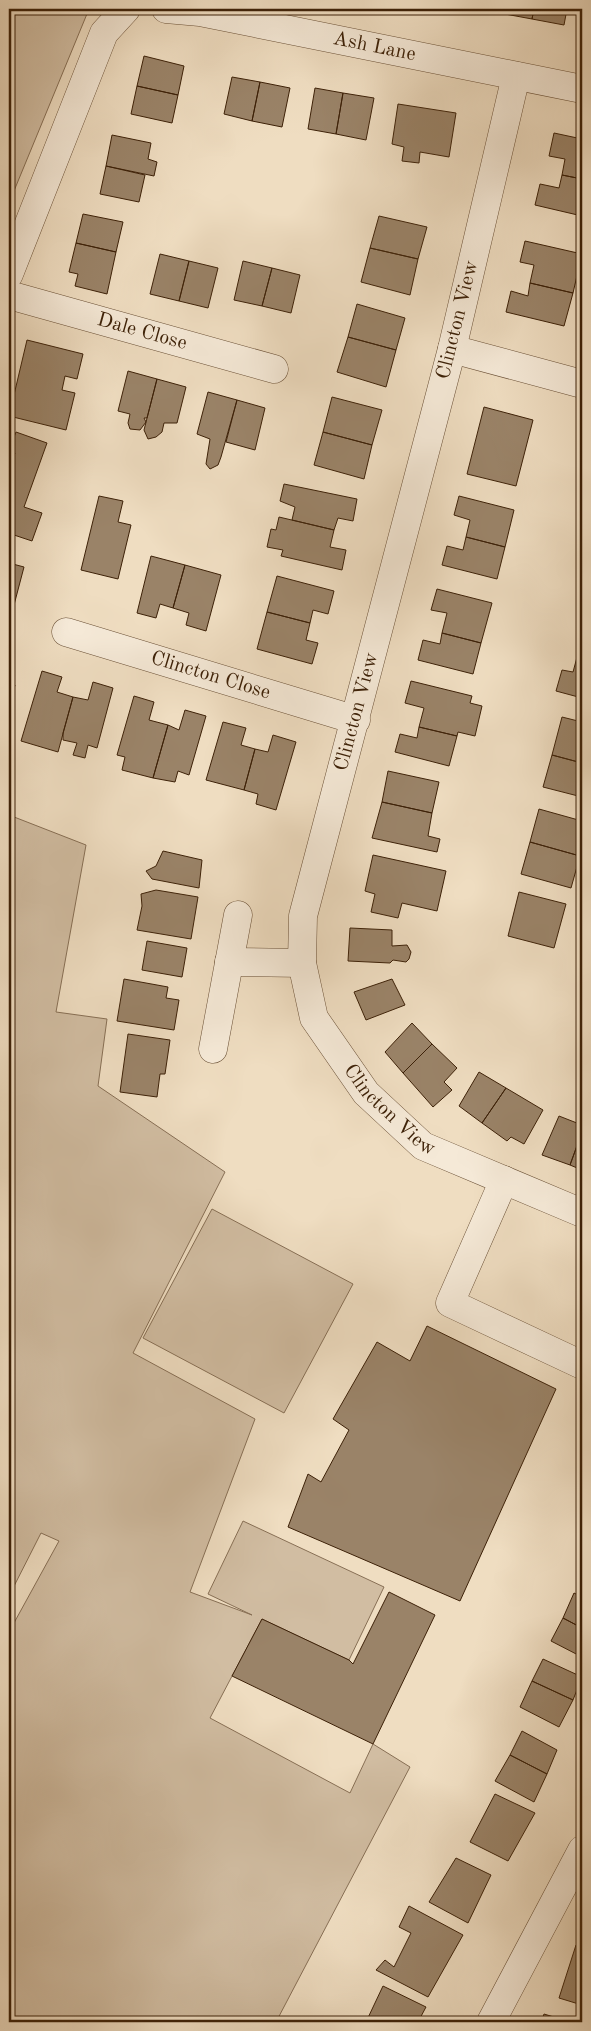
<svg xmlns="http://www.w3.org/2000/svg" width="591" height="2031" font-family="'Old Standard TT',serif">
<rect width="100%" height="100%" fill="#efddc1"/>
<filter id="stains"><feTurbulence type="fractalNoise" baseFrequency=".004" numOctaves="4"/><feColorMatrix values="0 0 0 0 .2 0 0 0 0 .09 0 0 0 0 .02 0 0 0 .5 -.17"/></filter>
<radialGradient id="worn" r=".72"><stop offset=".6" stop-color="#630" stop-opacity="0"/><stop offset="1" stop-color="#630" stop-opacity=".3"/></radialGradient>
<path fill="#d1bda2" stroke="#876f55" d="M9 9H89L9 203Z
M9 815 86 845 56 1012 107 1019 98 1086 225 1172 133 1353 255 1419 190 1592 252 1615 208 1594 243 1521 384 1587 349 1660 262 1619 210 1718 350 1793 373 1744 410 1767 276 2022H9V1632L59 1541 41 1533 9 1596Z
M212 1209 353 1284 284 1413 143 1338Z"/>
<path fill="#9a8368" stroke="#3d2108" d="M506 9H534L532 19 505 14Z
M534 9H567L564 25 532 19Z
M144 56 184 66 178 95 137 86Z
M232 77 260 82 252 121 224 114Z
M260 82 290 88 282 127 252 121Z
M137 86 178 95 172 123 131 114Z
M315 88 343 93 336 134 308 129Z
M343 93 374 98 366 140 336 134Z
M398 104 456 113 449 157 420 152 419 163 402 161 404 147 392 144Z
M554 133 582 139V179L562 175 565 159 549 156Z
M112 135 151 143 148 159 157 162 154 176 106 166Z
M106 166 145 175 139 202 100 194Z
M562 175 582 179V216L535 205 540 184 559 188Z
M83 214 123 222 116 252 76 243Z
M379 216 427 227 418 259 370 248Z
M525 241 582 254 573 293 530 283 534 265 520 262Z
M76 243 116 252 107 294 75 286 78 274 69 272Z
M370 248 418 259 410 295 361 282Z
M160 254 189 261 179 301 150 294Z
M189 261 218 268 208 308 179 301Z
M243 261 272 268 262 306 234 300Z
M272 268 300 275 291 313 262 306Z
M530 283 573 293 564 326 506 312 511 291 528 296Z
M357 304 405 318 396 350 348 337Z
M348 337 396 350 386 387 337 372Z
M27 340 83 354 77 379 65 376 62 390 75 393 66 430 9 416Z
M128 371 157 379 147 418H144L146 422 140 430 130 429 128 423 130 414 118 411Z
M157 379 186 387 177 423H164L162 432 156 437 148 439 144 430Z
M208 392 237 400 221 457 218 465 210 469 206 464 210 439 197 434Z
M332 397 382 410 372 445 323 432Z
M237 400 265 408 255 450 226 442Z
M484 407 533 420 516 486 467 474Z
M16 432 47 443 24 507 42 513 32 541 14 535 13 540 9 539V468L15 453 9 450Z
M323 432 372 445 364 479 314 465Z
M284 484 357 499 353 521 338 518 334 530 292 520 295 507 280 501Z
M99 496 123 501 118 522 131 525 118 579 81 570Z
M459 496 514 510 505 547 466 537 470 520 454 515Z
M279 517 334 530 330 547 346 550 342 570 281 556 283 550 267 547 271 529 276 530Z
M466 537 505 547 497 579 442 565 447 546 463 550Z
M151 556 185 565 173 608 160 604 156 618 137 613Z
M9 563 24 567 14 605 9 604Z
M185 565 221 575 206 631 186 625 189 613 173 608Z
M277 576 334 591 328 614 313 610 310 623 267 612Z
M437 589 492 603 481 643 442 633 447 613 431 610Z
M267 612 310 623 306 640 318 643 312 664 257 649Z
M442 633 481 643 473 674 418 660 423 640 440 644Z
M582 638V662L576 661Z
M576 661 582 662V698L556 691 562 670 573 672Z
M42 671 62 677 57 692 73 697 58 752 21 741Z
M411 681 472 696 470 703 482 706 475 736 458 732 457 736 419 727 424 708 405 703Z
M93 682 113 688 97 748 88 745 85 758 73 755 77 743 63 740V733L73 697 88 700Z
M9 683 15 685 9 707Z
M134 696 154 702 149 720 168 725 153 778 122 770 125 757 117 755Z
M185 710 206 716 189 775 178 771 175 782 153 778 168 725 179 730Z
M562 717 582 722V763L552 755Z
M223 722 246 728 241 745 255 749 244 790 206 780Z
M419 727 457 736 449 766 395 752 400 734 417 738Z
M273 735 296 742 276 810 256 804 258 794 244 790 255 749 268 752Z
M552 755 582 763V797L543 787Z
M388 771 439 782 432 813 382 802Z
M382 802 432 813 428 836 440 839 437 852 372 838Z
M539 809 582 821V848L580 856 530 842Z
M530 842 580 856 571 888 521 874Z
M163 851 202 860 199 888 152 879 146 871 156 866Z
M373 855 446 871 437 911 402 903 398 918 371 912 375 894 365 891Z
M156 890 198 897 191 939 137 930 142 906 141 894Z
M519 892 566 904 554 948 508 936Z
M350 928 392 930V946L407 945 411 952 409 959 406 962 393 960 390 963 348 961Z
M147 941 187 948 182 977 142 970Z
M124 979 168 987 166 998 179 1000 174 1030 117 1021Z
M392 979 405 1005 366 1020 354 992Z
M412 1023 432 1044 403 1073 385 1052Z
M128 1034 170 1040 165 1074H160L157 1097 120 1092Z
M432 1044 457 1068 444 1082 452 1090 433 1107 403 1073Z
M479 1072 506 1088 482 1123 459 1106Z
M506 1088 543 1110 524 1144 511 1137 507 1141 482 1123Z
M559 1116 582 1125V1132L570 1165 542 1155Z
M582 1132V1170L570 1165Z
M427 1326 556 1389 460 1601 288 1527 308 1474 321 1482 349 1430 333 1419 377 1342 410 1361Z
M389 1592 435 1615 373 1744 232 1676 262 1619 349 1660 353 1664Z
M574 1593 582 1597V1628L563 1618Z
M563 1618 582 1628V1657L551 1641Z
M543 1659 582 1677 573 1700 532 1681Z
M532 1681 573 1700 559 1727 520 1707Z
M522 1731 557 1750 547 1774 510 1755Z
M510 1755 547 1774 534 1802 495 1781Z
M495 1794 535 1813 508 1861 470 1842Z
M456 1858 491 1875 468 1923 429 1902Z
M409 1906 463 1935 428 1997 376 1970 385 1960 394 1967 411 1933 399 1927Z
M576 1945 582 1947V2005L559 1998Z
M383 1986 426 2007 418 2022H366Z
M544 2014 570 2022H541Z"/>
<g fill="none" stroke-linecap="round" stroke-linejoin="round">
<defs>
<g id="minor">
<path id="s1" d="M166 9 200 12 582 89"/>
<path id="s2" d="M516 76 452 349 303 916 302 963 314 1018 366 1093 423 1146 582 1213"/>
<path d="M9 274 104 33 126 9"/>
<path id="s3" d="M9 295 274 369"/>
<path d="M452 349 582 384"/>
<path id="s4" d="M66 632 356 720"/>
<path d="M229 962 302 963"/>
<path d="M213 1049 238 915"/>
<path d="M504 1180 450 1303 582 1365"/>
<path d="M491 2022 582 1850"/>
</g>
</defs>
<use href="#minor" stroke="#6a5036" stroke-width="29"/>
<use href="#minor" stroke="#f5e9d7" stroke-width="28"/>
</g>
<g text-anchor="middle" dominant-baseline="central" stroke-width="4" stroke-linejoin="round" paint-order="stroke">
<g font-size="20" fill="#3d2108" stroke="#f5e9d7">
<text stroke="none"><textPath href="#s1" startOffset="212">Ash Lane</textPath></text>
<text transform="translate(458 320) rotate(-76)">Clincton View</text>
<text stroke="none"><textPath href="#s3" startOffset="138">Dale Close</textPath></text>
<text stroke="none"><textPath href="#s4" startOffset="151">Clincton Close</textPath></text>
<text transform="translate(357 712) rotate(-75)">Clincton View</text>
<text stroke="none"><textPath href="#s2" startOffset="1090">Clincton View</textPath></text>
</g>
</g>
<rect width="591" height="2031" fill="none" stroke="#efddc1" stroke-width="30"/>
<rect x="10" y="10" width="571" height="2011" fill="none" stroke="#3d2108" stroke-width="2.5"/>
<rect x="15" y="15" width="561" height="2001" fill="none" stroke="#3d2108"/>
<rect width="100%" height="100%" filter="url(#stains)"/>
<rect width="100%" height="100%" fill="url(#worn)"/>
</svg>
